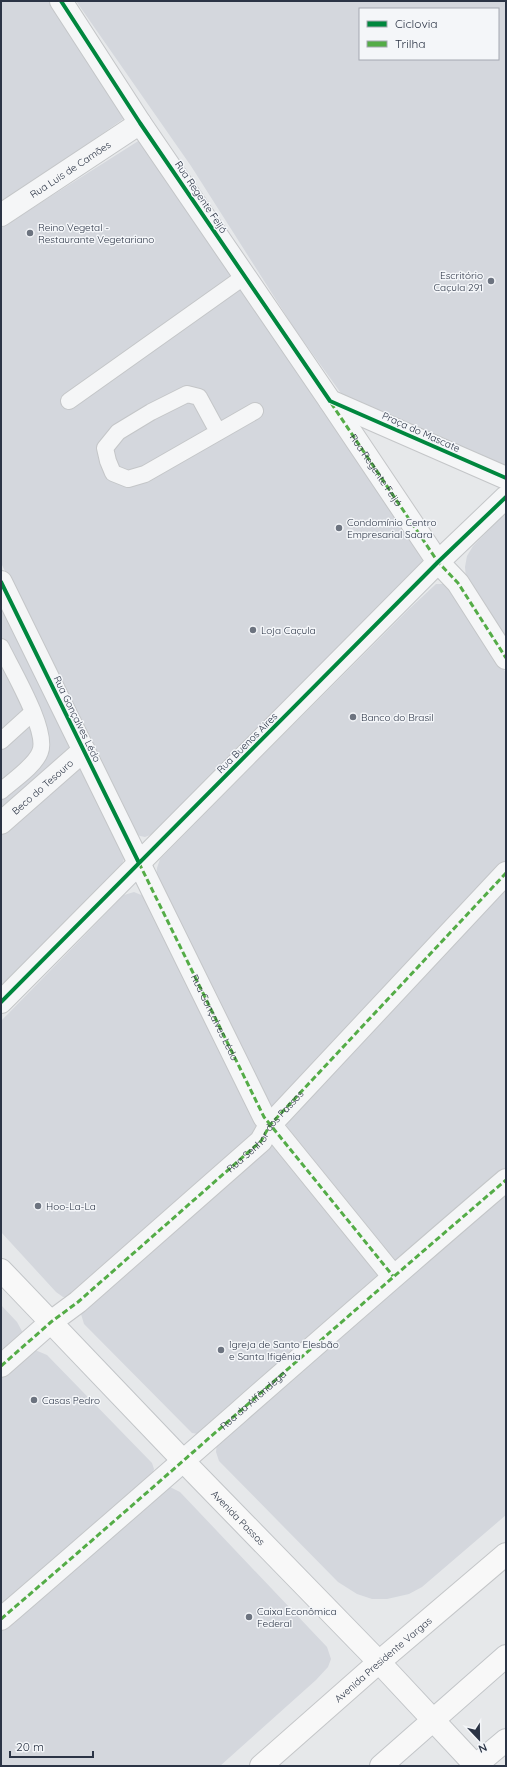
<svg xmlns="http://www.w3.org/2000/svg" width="507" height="1767" font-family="Quicksand,sans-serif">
<rect width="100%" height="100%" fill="#e6e8ea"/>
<path fill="#d4d7dd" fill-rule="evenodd" d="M1 1H50L126 117 52 169 1 202Z
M76 1H506V467L343 396 294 328 191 166ZM360 9H498V59H360Z
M143 138 423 558 422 562 391 595 153 834 145 837 140 836 135 833 1 563V228Z
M506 512V644L466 579 465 567 467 556 473 546Z
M436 584H444L451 588 506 673V861L459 915 274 1112 156 877 157 868 160 859 227 791 407 611Z
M1 603 70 747 1 808Z
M81 768 124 852V859L121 866 1 989V831Z
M506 886V1170L394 1262 286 1130 287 1122Z
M134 892 146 897 261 1128 68 1297H63L56 1292 1 1232V1021L124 895Z
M273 1144 381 1275 198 1434 192 1433 84 1324 81 1314 82 1310 268 1145Z
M506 1190V1515L422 1587 409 1594 387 1599H372L357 1594 338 1582 219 1461 216 1452 217 1443Z
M1 1305 17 1322 23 1333 1 1358Z
M35 1350 47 1355 152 1463 154 1469 152 1475 1 1608V1375L31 1351Z
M170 1487 180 1492 327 1647 331 1659 328 1667 316 1680 220 1766H1V1626Z"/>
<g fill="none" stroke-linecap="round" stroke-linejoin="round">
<defs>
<path id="service" d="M69 401 245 276
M218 432 199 397 187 394 151 412 118 432 105 448 108 461 113 473 128 479 145 474 255 411
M1 647C11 668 49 731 40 752 35 766 12 781 1 791
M1 741 33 712"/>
<g id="pedestrian">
<path id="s1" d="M330 401 438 562 458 583 506 658"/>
<path d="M139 863 264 1117 393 1276"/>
<path d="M1 1366 51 1322 78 1302 261 1141 270 1125 506 873"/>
<path id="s2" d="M1 1619C170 1474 336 1325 506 1180"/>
</g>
<g id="minor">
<path d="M61 1 140 123 330 401 506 478"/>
<path id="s3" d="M1 215 140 123"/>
<path d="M1 582 139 863"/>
<path id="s4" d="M1 823 84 750"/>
<path d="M1 1002 438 562 506 497"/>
</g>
<g id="secondary">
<path id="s5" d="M261 1766 379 1662 506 1554"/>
</g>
<g id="primary">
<path id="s6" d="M1 1270 194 1472 379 1662 476 1766"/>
<path d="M381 1766 506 1656"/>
<path d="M475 1766 506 1740"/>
</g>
</defs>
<use href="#service" stroke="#c4c6c8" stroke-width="18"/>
<use href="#pedestrian" stroke="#c4c6c8" stroke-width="24"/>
<use href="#minor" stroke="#c4c6c8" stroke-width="24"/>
<use href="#secondary" stroke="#c4c6c8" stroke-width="24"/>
<use href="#primary" stroke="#c2c5c8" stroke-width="24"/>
<use href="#service" stroke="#f5f6f7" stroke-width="16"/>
<use href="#pedestrian" stroke="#f5f6f7" stroke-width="22"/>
<use href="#minor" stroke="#f5f6f7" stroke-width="22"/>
<use href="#secondary" stroke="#f8f8f8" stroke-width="22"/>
<use href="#primary" stroke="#f8f8f8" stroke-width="22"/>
<g stroke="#54ac47" stroke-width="3" stroke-dasharray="6 3" stroke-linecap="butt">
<path d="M331 403 438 562 458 583 506 658"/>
<path id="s7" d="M139 863 264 1117 393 1276"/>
<path id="s8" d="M1 1366 51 1322 78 1302 261 1141 270 1125 506 873"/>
<path d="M1 1619C170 1474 336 1325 506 1180"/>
</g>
<defs>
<path id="cycleway" d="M61 1 140 123 330 401 506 478
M1 582 139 863
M1 1002 438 562 506 497"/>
</defs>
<use href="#cycleway" stroke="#f4f6f9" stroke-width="6"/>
<use href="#cycleway" stroke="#00873e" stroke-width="4"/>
</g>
<g fill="#6c737f" stroke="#f4f6f9" stroke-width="1.5">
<circle cx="30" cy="233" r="4"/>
<circle cx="491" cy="281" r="4"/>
<circle cx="339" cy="528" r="4"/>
<circle cx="253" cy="630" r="4"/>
<circle cx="353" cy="717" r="4"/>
<circle cx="38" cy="1206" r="4"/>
<circle cx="221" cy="1350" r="4"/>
<circle cx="34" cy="1400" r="4"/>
<circle cx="249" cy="1617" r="4"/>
</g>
<g text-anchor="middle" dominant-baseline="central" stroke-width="3" stroke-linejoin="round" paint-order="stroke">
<g font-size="10" fill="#2b3445" stroke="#f4f6f9">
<text stroke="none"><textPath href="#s3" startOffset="83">Rua Luis de Camões</textPath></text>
<text transform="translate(201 197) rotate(56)">Rua Regente Feijó</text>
<text transform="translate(421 432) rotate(24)">Praça do Mascate</text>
<text stroke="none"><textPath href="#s1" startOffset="83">Rua Regente Feijó</textPath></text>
<text transform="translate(77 719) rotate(64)">Rua Gonçalves Lédo</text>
<text transform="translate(247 743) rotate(-45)">Rua Buenos Aires</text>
<text stroke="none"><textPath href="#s4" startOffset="55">Beco do Tesouro</textPath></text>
<text stroke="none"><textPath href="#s7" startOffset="172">Rua Gonçalves Lédo</textPath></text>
<text stroke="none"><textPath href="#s8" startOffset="354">Rua Senhor dos Passos</textPath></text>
<text stroke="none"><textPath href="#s2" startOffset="334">Rua da Alfândega</textPath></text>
<text stroke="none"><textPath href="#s6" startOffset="343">Avenida Passos</textPath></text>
<text stroke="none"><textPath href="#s5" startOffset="162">Avenida Presidente Vargas</textPath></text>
</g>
<g font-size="10" fill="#2b3445" stroke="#f4f6f9" text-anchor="start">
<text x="38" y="227">Reino Vegetal -<tspan x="38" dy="12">Restaurante Vegetariano</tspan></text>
<text x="483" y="275" text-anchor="end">Escritório<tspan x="483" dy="12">Caçula 291</tspan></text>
<text x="347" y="522">Condomínio Centro<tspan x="347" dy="12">Empresarial Saara</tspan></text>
<text x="261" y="630">Loja Caçula</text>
<text x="361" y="717">Banco do Brasil</text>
<text x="46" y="1206">Hoo-La-La</text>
<text x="229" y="1344">Igreja de Santo Elesbão<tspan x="229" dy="12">e Santa Ifigênia</tspan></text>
<text x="42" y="1400">Casas Pedro</text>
<text x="257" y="1611">Caixa Econômica<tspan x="257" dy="12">Federal</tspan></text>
</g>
</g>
<rect width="507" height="1767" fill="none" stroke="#2b3445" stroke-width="4"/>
<rect x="359" y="8" width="140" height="52" fill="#f4f6f9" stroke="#a4a8b1"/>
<rect x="367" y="21" width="20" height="6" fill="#00873e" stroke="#a4a8b1"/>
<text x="395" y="28" font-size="12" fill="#2b3445">Ciclovia</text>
<rect x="367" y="41" width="20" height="6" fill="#54ac47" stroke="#a4a8b1"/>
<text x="395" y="48" font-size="12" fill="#2b3445">Trilha</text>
<g transform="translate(479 1739) rotate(158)" stroke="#f4f6f9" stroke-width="3" paint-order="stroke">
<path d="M0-3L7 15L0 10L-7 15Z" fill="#2b3445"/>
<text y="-6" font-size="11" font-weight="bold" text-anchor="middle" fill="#2b3445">N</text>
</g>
<path d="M10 1751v6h83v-6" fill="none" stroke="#2b3445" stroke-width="2"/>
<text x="16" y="1751" font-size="12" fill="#2b3445" stroke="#f4f6f9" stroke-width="3" paint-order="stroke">20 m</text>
</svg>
